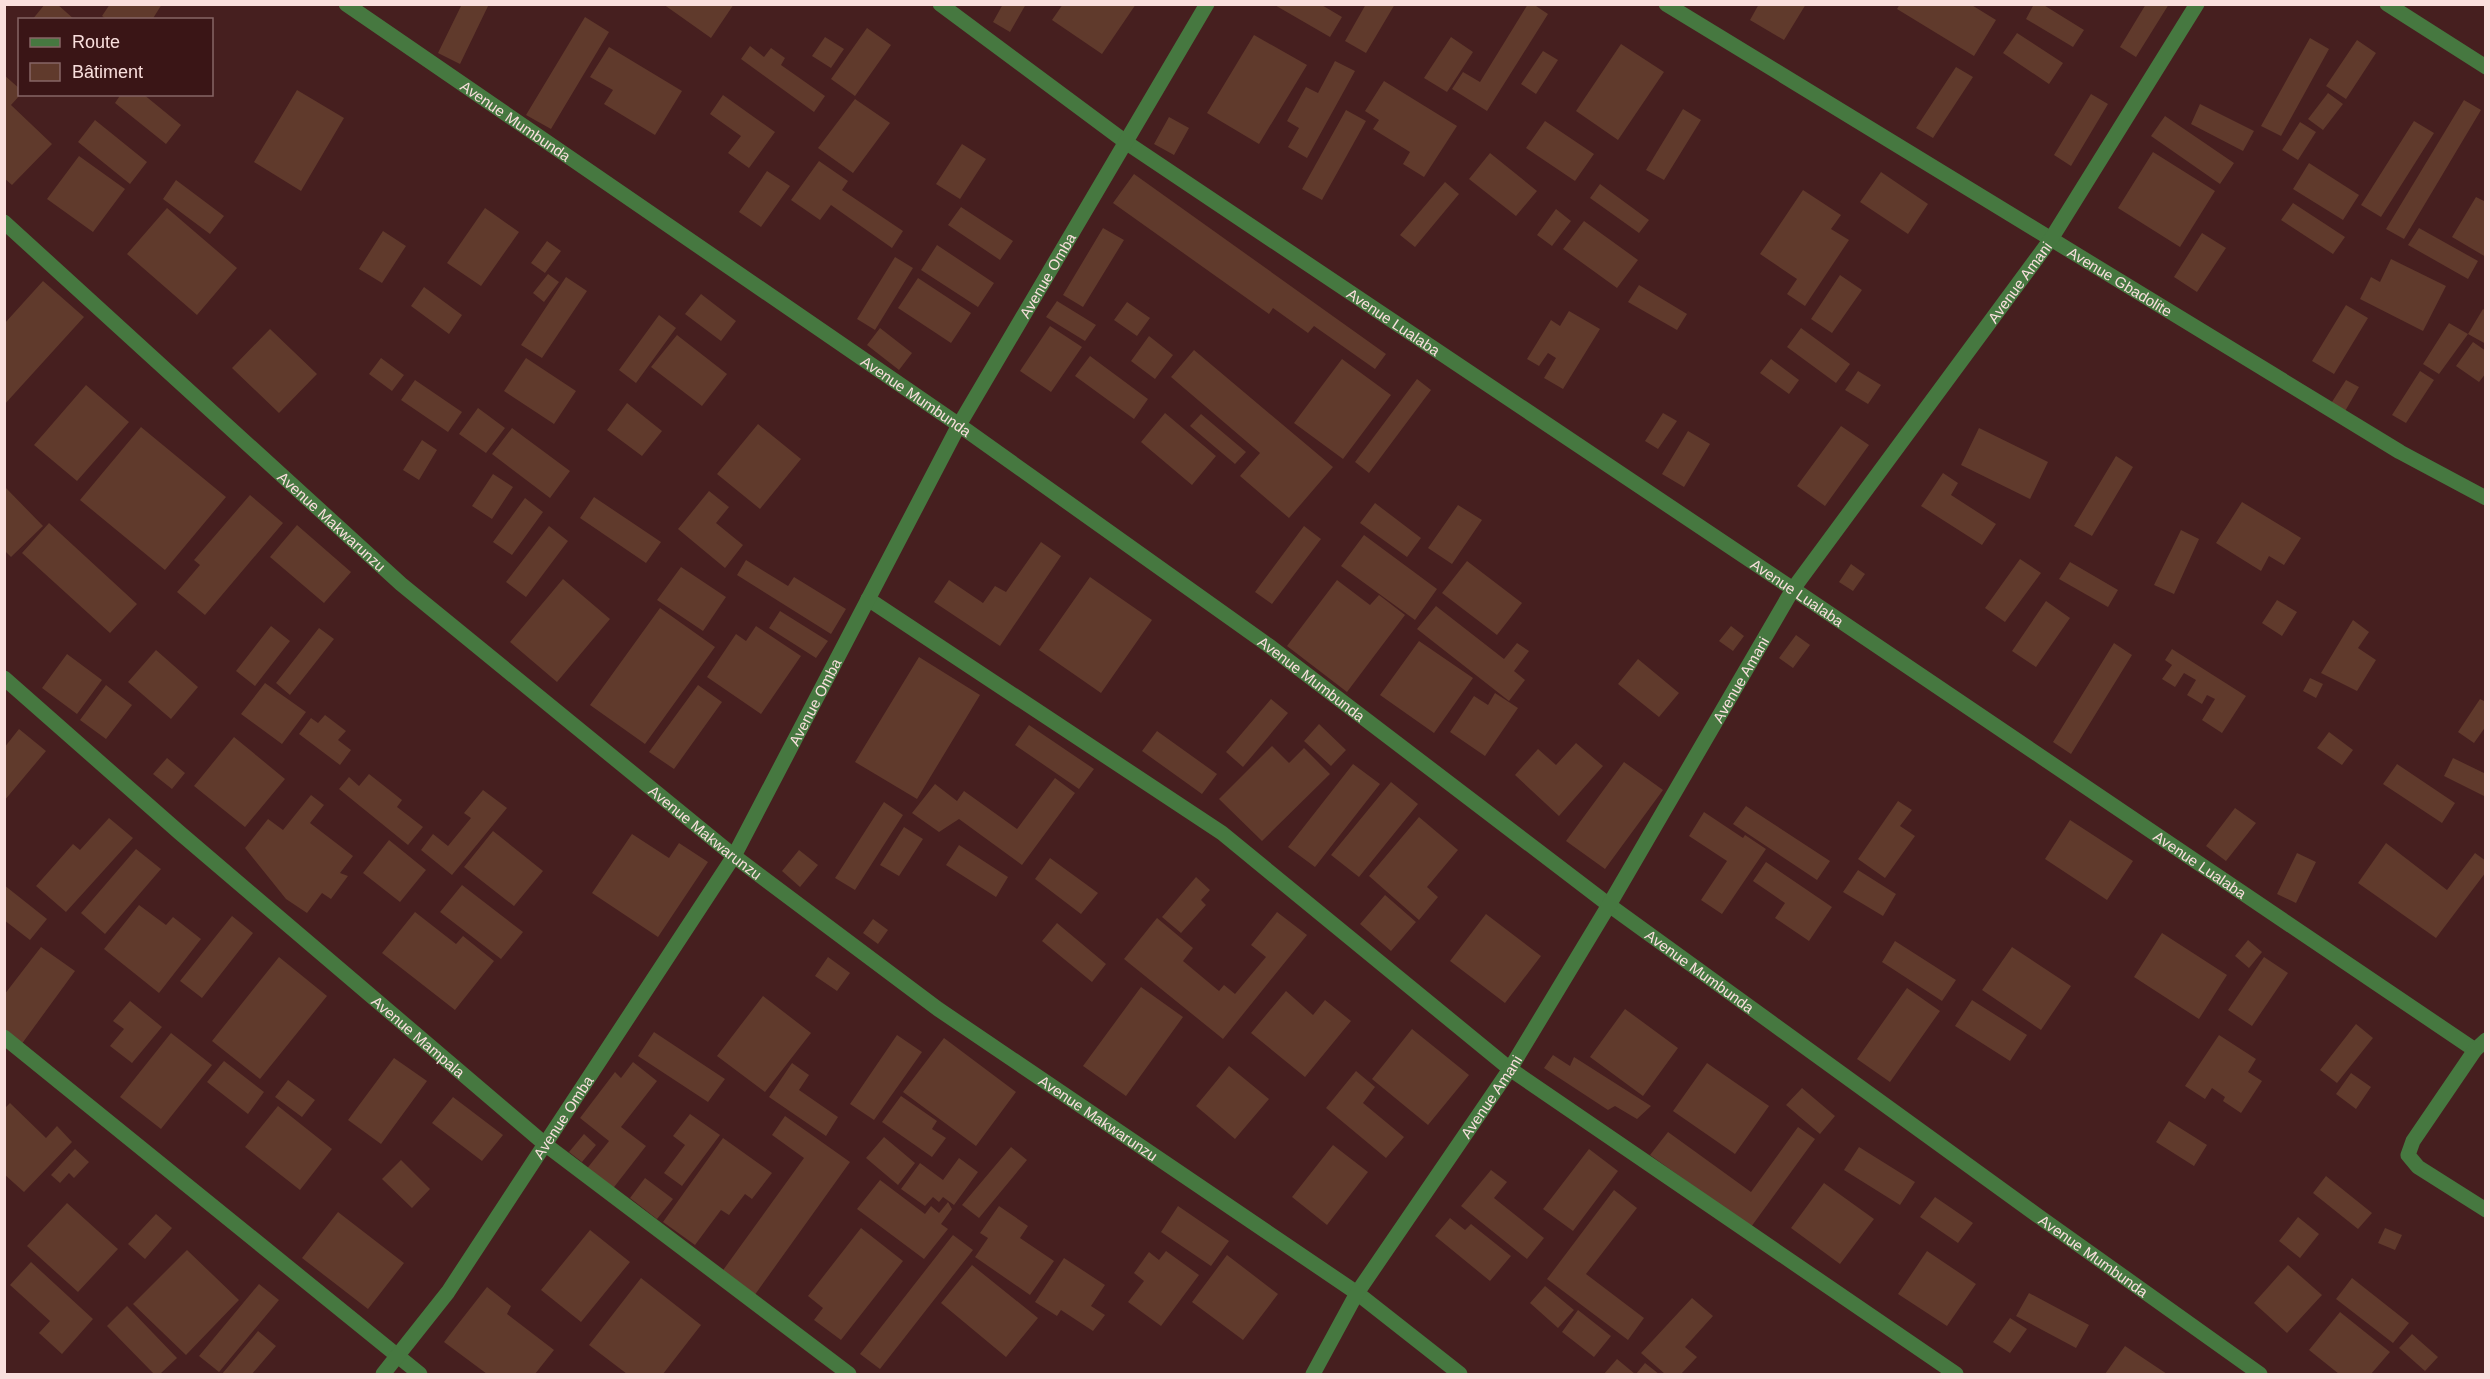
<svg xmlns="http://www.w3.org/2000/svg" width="2490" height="1379" font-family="Helvetica,sans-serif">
<rect width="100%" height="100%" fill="#461f1f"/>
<path fill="#603a2c" d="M45 4H57L75 20H32Z
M110 4H162L152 20H108L102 16Z
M462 4H489L460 64 438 53Z
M663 4H734L711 38Z
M1003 4H1026L1010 32 993 22Z
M1063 4H1136L1102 54 1052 20Z
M1273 4H1320L1342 17 1330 37Z
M1366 4H1395L1366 53 1345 41Z
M1528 4H1533L1548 14 1487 111 1452 89 1463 72 1480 82Z
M1759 4H1806L1784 40 1750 20Z
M1900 4H1970L1996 20 1974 56 1897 9Z
M2034 4H2042L2084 30 2073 47 2026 19Z
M2146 4H2169L2136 57 2120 47Z
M585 17 609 32 551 129 526 115Z
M867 28 891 45 855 96 831 79Z
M2017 33 2063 63 2049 84 2003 53Z
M1254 35 1307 65 1259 144 1207 113Z
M825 37 844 49 831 68 812 56Z
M1451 37 1473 52 1447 92 1424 78Z
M2310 38 2329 49 2281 136 2261 126Z
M2357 40 2376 53 2346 99 2326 86Z
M1621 44 1664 72 1618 140 1576 111Z
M750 46 764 57 771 48 785 58 781 65 825 96 814 112 741 59Z
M609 47 682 91 655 135 604 104 613 90 590 77Z
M1543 51 1558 60 1536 94 1521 84Z
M1335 61 1355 71 1307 158 1288 147 1299 128 1287 121 1306 87 1318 93Z
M1956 67 1973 77 1933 138 1916 128Z
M4 75 20 89 21 94 11 105 52 144 12 185 4 178Z
M1384 81 1457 126 1424 177 1403 164 1410 152 1373 129 1379 120 1365 111Z
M297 90 344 118 301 191 254 162Z
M2328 93 2343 104 2323 130 2308 119Z
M121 94H143L181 125 166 144 115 103Z
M2091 94 2108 104 2071 166 2054 155Z
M723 95 775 132 749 168 728 153 741 136 710 114Z
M855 99 890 123 853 173 818 148Z
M2464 100 2481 110 2404 239 2386 229Z
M2200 104 2254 131 2243 151 2191 124Z
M1683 109 1701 120 1664 180 1646 170Z
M1346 110 1366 121 1322 200 1302 189Z
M2165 116 2234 163 2220 184 2151 136Z
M1169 117 1189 128 1174 155 1154 144Z
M95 120 147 162 130 184 78 142Z
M1545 121 1594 154 1575 181 1526 148Z
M2414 121 2434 133 2381 217 2361 205Z
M2300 122 2316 132 2298 160 2282 150Z
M962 144 986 159 960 199 936 184Z
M2153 152 2215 191 2180 247 2118 208Z
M1490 153 1537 191 1516 216 1469 179Z
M79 156 125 189 93 232 47 199Z
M819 161 848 181 842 190 903 231 892 248 831 205 820 220 791 200Z
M2309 163 2359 195 2343 220 2293 189Z
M767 171 790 186 761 227 739 212Z
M1881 172 1928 204 1908 234 1860 202Z
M1134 174 1386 354 1375 369 1314 326 1308 333 1273 308 1269 314 1113 203Z
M176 180 224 216 210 234 163 199Z
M1445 182 1459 194 1415 247 1400 235Z
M1600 184 1649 220 1639 233 1590 198Z
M1803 190 1841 215 1831 229 1849 240 1805 306 1787 294 1797 279 1760 254Z
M2476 197 2486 202V257L2452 237Z
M2293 203 2345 237 2333 254 2281 220Z
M961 207 1013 241 1000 260 948 225Z
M167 208 237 268 197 315 127 254Z
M485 208 519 232 481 286 447 263Z
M1556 209 1571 221 1552 246 1537 235Z
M1584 221 1638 260 1617 288 1563 249Z
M1103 228 1124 240 1083 307 1063 295Z
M2419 228 2478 261 2468 279 2408 245Z
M383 231 406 246 382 283 359 269Z
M2202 233 2226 248 2197 292 2174 277Z
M547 241 561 251 545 273 531 263Z
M937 245 994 283 978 307 921 270Z
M895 257 913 268 875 330 857 319Z
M2391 259 2446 286 2423 331 2360 299 2371 277 2380 282Z
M548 274 559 282 544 302 533 293Z
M1840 275 1862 290 1832 333 1811 319Z
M566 277 587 291 542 358 521 345Z
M918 278 971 313 951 343 898 308Z
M43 281 84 317 4 405V324Z
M1639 285 1687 314 1677 330 1628 302Z
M424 287 462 315 449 334 411 306Z
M701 294 736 321 721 341 685 314Z
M1057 301 1096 325 1085 341 1046 317Z
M1127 302 1150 318 1137 336 1114 320Z
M2346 305 2368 318 2334 374 2312 361Z
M2483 309 2486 311V344L2468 334Z
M1569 311 1600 329 1563 389 1544 378 1556 358 1548 353 1539 366 1527 359 1551 320 1560 326Z
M659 315 676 328 636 383 619 370Z
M2449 323 2468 334 2439 374 2423 364Z
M1050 326 1082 347 1051 392 1020 371Z
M880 328 912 353 899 370 867 345Z
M1801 328 1850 364 1836 383 1787 347Z
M270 329 317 374 279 413 232 368Z
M677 335 727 374 702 406 651 367Z
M1149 336 1173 355 1155 379 1131 361Z
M2473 342 2486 351V373L2479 382 2456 366Z
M1194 350 1333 467 1289 518 1240 476 1260 453 1171 377Z
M1090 356 1148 399 1134 419 1075 376Z
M381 358 404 375 392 391 369 374Z
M526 358 576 391 554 424 504 391Z
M1342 359 1391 395 1343 459 1294 423Z
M1771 359 1799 380 1789 394 1760 373Z
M1858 371 1881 385 1868 404 1845 390Z
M2420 371 2434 380 2406 423 2392 415Z
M1417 379 1431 390 1369 473 1355 462Z
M415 380 462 412 448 432 401 400Z
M2346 380 2359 387 2344 413 2330 405Z
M86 385 129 422 77 481 34 445Z
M627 403 662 431 642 456 607 430Z
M478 408 505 428 486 453 459 434Z
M1165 413 1216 456 1192 485 1141 442Z
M1663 413 1677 421 1658 449 1645 441Z
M1201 414 1246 452 1235 464 1190 426Z
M758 424 801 459 760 509 717 474Z
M1841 426 1869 445 1825 506 1797 486Z
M141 427 226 497 165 570 80 500Z
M512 428 570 471 550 498 492 454Z
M1979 428 2048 462 2030 499 1961 465Z
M1688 431 1710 444 1684 487 1662 474Z
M422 440 437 450 419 480 403 470Z
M2116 456 2133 467 2092 536 2074 526Z
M1943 473 1958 483 1951 495 1996 524 1982 545 1921 506Z
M493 474 513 487 492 519 472 506Z
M4 486 43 526 11 557 4 550Z
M709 491 729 507 716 523 743 545 725 568 678 529Z
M250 495 283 523 205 615 177 592 200 565 194 560Z
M594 497 661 542 646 563 580 518Z
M525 498 543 512 512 555 493 542Z
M2242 502 2301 538 2284 565 2269 556 2261 571 2216 543Z
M1375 503 1421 538 1407 557 1360 523Z
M1458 505 1482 520 1452 564 1428 548Z
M49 523 137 604 110 633 22 553Z
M297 525 351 572 324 603 270 557Z
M549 526 568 541 526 597 506 582Z
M1304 526 1321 539 1272 604 1255 592Z
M2181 530 2199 539 2174 594 2154 585Z
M1364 535 1437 589 1415 620 1341 566Z
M1041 542 1061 556 1000 646 934 602 949 580 983 603 995 586 1006 592Z
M2020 559 2041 573 2005 622 1985 608Z
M746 560 788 586 794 577 846 609 831 634 737 575Z
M1467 561 1522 603 1497 635 1442 593Z
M2070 562 2118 590 2108 607 2059 579Z
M1851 564 1865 574 1853 591 1839 582Z
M681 567 726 597 703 631 657 600Z
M1090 577 1152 620 1101 693 1039 650Z
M563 579 610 619 557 682 510 642Z
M1337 580 1370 605 1379 595 1405 615 1347 692 1287 646Z
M2277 600 2297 612 2282 636 2262 623Z
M2046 601 2070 618 2036 667 2012 651Z
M1436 606 1504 659 1517 643 1529 651 1514 671 1525 680 1509 701 1417 629Z
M660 608 715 647 645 744 590 705Z
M780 611 828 641 816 658 769 628Z
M2353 620 2369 632 2358 648 2376 660 2357 691 2321 673Z
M271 626 290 641 255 686 236 671Z
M756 626 801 656 761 714 707 677 736 634 746 641Z
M1731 626 1744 636 1733 651 1719 641Z
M319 628 334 639 290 695 276 683Z
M1796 635 1810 645 1793 668 1779 658Z
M1419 641 1473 678 1434 733 1380 695Z
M2114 643 2132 655 2071 754 2053 742Z
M2172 649 2246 696 2222 733 2202 720 2215 699 2207 695 2202 704 2187 695 2196 680 2184 673 2175 687 2162 679 2172 665 2165 660Z
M156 650 198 687 171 719 128 682Z
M67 654 102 680 77 714 42 688Z
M919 657 980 695 917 799 855 762Z
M1638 659 1679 693 1659 717 1618 684Z
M2310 678 2323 684 2316 698 2303 691Z
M265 683 306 712 282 744 241 714Z
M106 685 132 705 106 739 80 720Z
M698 685 722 702 674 769 649 752Z
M1495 693 1518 708 1485 756 1450 732 1474 696 1488 705Z
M1271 699 1288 713 1243 767 1226 752Z
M2480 699 2486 702V726L2474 743 2458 732Z
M325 715 346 731 338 740 351 750 340 765 299 734 311 718 318 723Z
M1319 724 1346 750 1331 766 1304 741Z
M1029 725 1094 769 1079 789 1015 745Z
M19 729 46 751 4 801V748Z
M1157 731 1217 774 1202 794 1142 751Z
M2329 732 2353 750 2342 765 2317 748Z
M234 737 285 779 245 827 194 786Z
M1576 743 1603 766 1559 816 1515 775 1538 749 1556 765Z
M1272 746 1289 763 1304 748 1330 774 1262 841 1219 799Z
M167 758 185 773 172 789 153 774Z
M2453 758 2486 774V797L2444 776Z
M1624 762 1663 790 1605 869 1566 841Z
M1353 764 1380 784 1315 867 1288 847Z
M2397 764 2455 803 2442 823 2383 784Z
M369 774 402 800 397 807 423 827 408 845 339 789 349 777 359 786Z
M1055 778 1075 793 1022 865 959 819 939 832 912 813 935 784 957 801 964 791 1017 829Z
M1391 782 1418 804 1359 877 1331 855Z
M483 790 507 808 452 875 421 850 433 834 448 846 471 818 464 813Z
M311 795 324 805 310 823 353 856 340 873 348 876 331 899 322 893 307 913 286 899 245 848 268 819 283 830Z
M1898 801 1912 810 1900 826 1915 836 1885 878 1858 859Z
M884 802 903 815 855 890 835 878Z
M1746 806 1830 861 1817 880 1733 824Z
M2235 808 2256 823 2226 861 2206 846Z
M1704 812 1743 838 1745 835 1766 849 1722 914 1701 900 1727 861 1689 836Z
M1419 817 1458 850 1427 887 1438 897 1419 920 1369 876Z
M109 818 133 838 66 912 36 886 73 844 80 850Z
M2070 820 2133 861 2107 900 2045 859Z
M904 827 923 839 899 876 880 865Z
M493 831 543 871 514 906 464 867Z
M632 834 669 858 679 843 708 862 658 937 592 893Z
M389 840 426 870 400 902 363 873Z
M2386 843 2447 890 2475 853 2486 861V872L2436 938 2358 883Z
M959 845 1008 877 996 897 946 865Z
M136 849 161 869 105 934 81 913Z
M799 850 818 865 800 887 782 871Z
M2297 853 2316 862 2296 903 2277 894Z
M1050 858 1098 893 1081 914 1035 879Z
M1766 862 1832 907 1809 941 1775 918 1785 903 1753 881Z
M1858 870 1896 894 1883 916 1843 892Z
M1196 877 1210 890 1201 900 1206 905 1181 933 1162 917Z
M4 885 47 919 30 940 4 920Z
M462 885 523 932 501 959 440 912Z
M1385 895 1416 922 1391 951 1360 924Z
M139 905 166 925 173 917 201 939 159 993 104 949Z
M415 912 456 944 463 936 494 961 455 1010 382 953Z
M1277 912 1307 935 1223 1039 1124 959 1157 918 1193 948 1183 961 1219 991 1224 985 1235 994 1266 957 1251 945Z
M1486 914 1541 956 1505 1003 1450 961Z
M232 916 253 933 202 998 180 981Z
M873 919 888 930 878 944 863 933Z
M1057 923 1106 964 1092 982 1042 941Z
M2162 933 2227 975 2199 1019 2134 977Z
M2248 940 2262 952 2249 968 2235 956Z
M1895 941 1956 980 1942 1001 1882 962Z
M41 947 75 971 21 1045 4 1033V995Z
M2012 947 2071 986 2041 1030 1982 990Z
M279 957 327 996 260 1079 212 1041Z
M828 957 850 973 837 991 815 976Z
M2264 957 2288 973 2252 1026 2228 1010Z
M1141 987 1183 1017 1126 1096 1083 1066Z
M1907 988 1940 1011 1890 1082 1857 1059Z
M1286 991 1313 1015 1325 1000 1351 1021 1305 1077 1251 1033Z
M763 996 811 1033 765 1092 717 1056Z
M1972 1000 2027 1035 2010 1061 1955 1026Z
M130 1001 162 1027 132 1063 110 1046 124 1029 113 1021Z
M1625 1009 1678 1048 1643 1096 1590 1057Z
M2356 1024 2373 1038 2337 1083 2320 1070Z
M1412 1029 1469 1075 1428 1125 1372 1079Z
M654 1032 725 1079 708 1102 638 1056Z
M171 1033 212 1065 161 1129 120 1097Z
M897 1035 922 1052 874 1120 850 1104Z
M2219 1035 2256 1059 2248 1072 2262 1081 2241 1113 2223 1101 2225 1097 2212 1088 2205 1099 2185 1086Z
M944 1038 1016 1092 976 1146 903 1092Z
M1553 1055 1570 1066 1574 1057 1651 1106 1637 1119 1615 1106 1608 1110 1544 1068Z
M394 1058 427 1081 381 1144 348 1120Z
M224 1061 264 1092 248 1114 207 1082Z
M633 1062 657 1081 621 1127 646 1146 611 1191 585 1171 609 1141 580 1118 615 1072 621 1078Z
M792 1063 809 1075 799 1090 838 1117 826 1136 769 1097Z
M1707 1063 1769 1106 1735 1154 1673 1111Z
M1229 1066 1269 1099 1235 1139 1196 1106Z
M1356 1071 1375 1087 1363 1103 1404 1137 1386 1158 1326 1108Z
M2351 1073 2371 1087 2356 1109 2336 1094Z
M288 1080 315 1100 302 1117 275 1097Z
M1802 1088 1835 1116 1820 1134 1786 1105Z
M901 1096 937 1121 932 1129 946 1138 932 1157 882 1122Z
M453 1097 503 1135 482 1161 432 1123Z
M10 1103 46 1138 57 1126 72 1142 24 1192 4 1174V1109Z
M278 1106 332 1149 300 1190 245 1147Z
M690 1114 720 1135 682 1186 664 1173 685 1145 673 1136Z
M785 1116 850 1162 754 1296 721 1273 804 1158 772 1135Z
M2169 1121 2207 1145 2194 1166 2156 1142Z
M1798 1127 1815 1139 1751 1227 1650 1155 1668 1132 1751 1192Z
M584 1134 596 1145 582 1162 569 1152Z
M884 1137 915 1163 898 1185 866 1158Z
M723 1138 772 1173 752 1199 745 1194 729 1215 721 1210 695 1245 663 1222Z
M1333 1145 1368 1172 1327 1225 1292 1197Z
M1011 1147 1027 1160 979 1218 962 1205Z
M1859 1147 1915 1182 1900 1205 1844 1170Z
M75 1149 89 1162 74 1178 69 1173 60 1183 51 1175Z
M1589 1149 1618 1171 1573 1231 1543 1209Z
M959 1158 978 1172 954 1205 943 1197 939 1202 933 1197 925 1206 901 1189 920 1163 943 1180Z
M401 1160 430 1189 412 1208 382 1179Z
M1491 1170 1507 1182 1494 1198 1544 1238 1527 1259 1461 1206Z
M2326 1176 2372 1213 2358 1229 2313 1193Z
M645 1178 673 1199 657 1219 630 1198Z
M880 1180 925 1214 931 1206 939 1213 948 1202 952 1209 941 1224 948 1229 924 1259 857 1209Z
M1824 1183 1874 1219 1840 1264 1791 1228Z
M1614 1190 1637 1208 1586 1274 1644 1318 1628 1340 1547 1279Z
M1935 1197 1973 1223 1958 1243 1920 1217Z
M67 1203 118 1249 78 1292 27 1246Z
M999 1206 1028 1226 1020 1238 1054 1261 1030 1295 975 1257 988 1238 980 1233Z
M1178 1206 1229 1241 1211 1266 1161 1232Z
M338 1212 404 1263 368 1309 302 1258Z
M156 1214 172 1228 145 1259 128 1244Z
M2298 1217 2319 1234 2300 1258 2279 1241Z
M1450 1218 1465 1230 1471 1224 1511 1256 1490 1281 1435 1236Z
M861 1228 903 1261 841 1340 814 1320 823 1308 808 1296Z
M2385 1228 2402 1235 2395 1250 2378 1243Z
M590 1230 630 1262 581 1322 541 1290Z
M953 1235 973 1250 880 1369 860 1354Z
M187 1250 239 1300 186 1355 133 1304Z
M1166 1251 1199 1275 1161 1326 1128 1302 1144 1281 1134 1273 1149 1252 1159 1260Z
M1927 1251 1976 1284 1947 1326 1898 1294Z
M1227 1255 1278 1294 1243 1340 1192 1302Z
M1064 1258 1105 1285 1091 1306 1105 1315 1093 1331 1061 1310 1057 1316 1035 1302Z
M31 1262 93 1319 62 1354 39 1333 50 1321 10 1285Z
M972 1265 1038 1318 1006 1357 941 1303Z
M2288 1265 2322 1295 2287 1333 2254 1303Z
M641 1278 701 1325 663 1374H627L589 1345Z
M2352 1278 2409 1323 2393 1343 2336 1299Z
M259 1284 279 1300 219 1372 199 1356Z
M1545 1286 1574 1310 1558 1328 1530 1303Z
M487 1287 511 1306 507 1314 554 1350 535 1374H487L444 1342Z
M2029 1293 2089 1325 2076 1348 2016 1316Z
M1692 1298 1713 1316 1685 1347 1697 1357 1681 1374H1665L1641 1353Z
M127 1306 177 1358 160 1374H154L107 1326Z
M1578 1310 1611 1336 1594 1357 1562 1332Z
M2340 1312 2390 1352 2371 1374H2339L2309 1350Z
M2010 1318 2027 1329 2010 1353 1993 1342Z
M258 1331 276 1346 252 1374H222Z
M2412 1334 2438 1357 2425 1371 2399 1348Z
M2125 1346 2167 1374H2105Z
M1617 1359 1635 1374H1604Z
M1645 1363 1659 1374H1636Z"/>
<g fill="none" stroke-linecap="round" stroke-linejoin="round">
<g stroke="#467840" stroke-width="15">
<path id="s1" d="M346 4 959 425 1268 645 1609 905 2041 1218 2260 1374"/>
<path id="s2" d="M940 4 1127 143 1793 589 2475 1050"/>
<path id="s3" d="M1666 4 2400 452 2486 498"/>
<path d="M2387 4 2486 67"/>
<path id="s4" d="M4 222 401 584 734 856 938 1009 1357 1293 1460 1374"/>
<path d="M868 599 1222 833 1510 1069 1956 1374"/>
<path id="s5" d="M4 678 180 833 546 1145 849 1374"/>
<path d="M4 1037 420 1374"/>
<path d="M2486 1040 2475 1050 2413 1141 2408 1155 2418 1167 2486 1210"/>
<path id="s6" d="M383 1374 448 1292 734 856 959 425 1207 4"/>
<path id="s7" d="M1313 1374 1357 1293 1510 1069 1609 905 1793 589 2051 239 2197 4"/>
</g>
</g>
<g text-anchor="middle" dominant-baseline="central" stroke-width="5" stroke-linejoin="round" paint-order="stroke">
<g font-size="15" fill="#f9dfdd" stroke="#3a1516">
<text stroke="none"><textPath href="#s1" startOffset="206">Avenue Mumbunda</textPath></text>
<text stroke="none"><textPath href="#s6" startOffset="1286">Avenue Omba</textPath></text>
<text stroke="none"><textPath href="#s7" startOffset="1302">Avenue Amani</textPath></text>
<text stroke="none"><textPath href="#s3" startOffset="532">Avenue Gbadolite</textPath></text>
<text stroke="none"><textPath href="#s2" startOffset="554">Avenue Lualaba</textPath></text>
<text stroke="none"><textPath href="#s1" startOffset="692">Avenue Mumbunda</textPath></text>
<text stroke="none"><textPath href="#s4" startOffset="444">Avenue Makwarunzu</textPath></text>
<text stroke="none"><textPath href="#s2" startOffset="1040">Avenue Lualaba</textPath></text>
<text stroke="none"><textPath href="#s1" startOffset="1178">Avenue Mumbunda</textPath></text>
<text stroke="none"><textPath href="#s7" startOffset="816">Avenue Amani</textPath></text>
<text stroke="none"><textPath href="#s6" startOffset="800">Avenue Omba</textPath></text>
<text stroke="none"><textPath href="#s4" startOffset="930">Avenue Makwarunzu</textPath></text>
<text stroke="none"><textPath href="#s2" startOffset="1526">Avenue Lualaba</textPath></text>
<text stroke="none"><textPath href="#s1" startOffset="1664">Avenue Mumbunda</textPath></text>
<text stroke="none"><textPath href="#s5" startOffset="548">Avenue Mampala</textPath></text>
<text stroke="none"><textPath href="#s7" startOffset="330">Avenue Amani</textPath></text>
<text stroke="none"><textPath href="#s6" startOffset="314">Avenue Omba</textPath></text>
<text stroke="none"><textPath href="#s4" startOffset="1416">Avenue Makwarunzu</textPath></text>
<text stroke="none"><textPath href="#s1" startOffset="2150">Avenue Mumbunda</textPath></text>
</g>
</g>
<rect width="2490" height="1379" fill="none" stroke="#f9dfdd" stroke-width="12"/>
<rect x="18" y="18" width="195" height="78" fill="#3a1516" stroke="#866666" stroke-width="1.5"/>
<rect x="30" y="38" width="30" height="9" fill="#467840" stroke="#866666" stroke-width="1.5"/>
<text x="72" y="48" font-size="18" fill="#f9dfdd">Route</text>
<rect x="30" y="63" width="30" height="18" fill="#603a2c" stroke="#866666" stroke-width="1.5"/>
<text x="72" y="78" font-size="18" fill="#f9dfdd">Bâtiment</text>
</svg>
